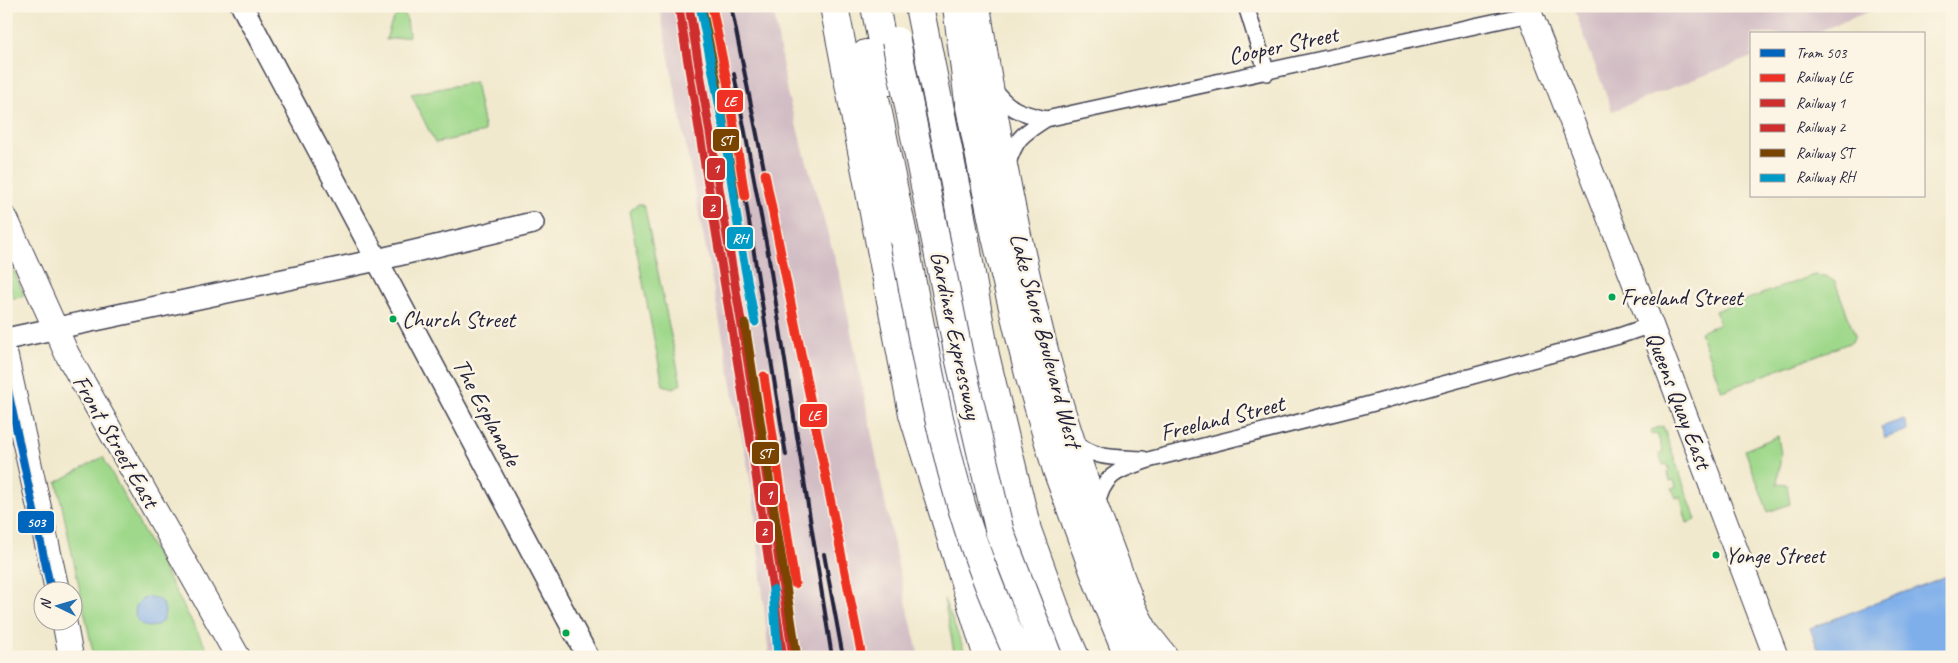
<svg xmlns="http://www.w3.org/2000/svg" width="1958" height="663" font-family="Caveat,sans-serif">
<rect width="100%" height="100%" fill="#fcf5e5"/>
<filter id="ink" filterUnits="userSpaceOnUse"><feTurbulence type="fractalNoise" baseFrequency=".02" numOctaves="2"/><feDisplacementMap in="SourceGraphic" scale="10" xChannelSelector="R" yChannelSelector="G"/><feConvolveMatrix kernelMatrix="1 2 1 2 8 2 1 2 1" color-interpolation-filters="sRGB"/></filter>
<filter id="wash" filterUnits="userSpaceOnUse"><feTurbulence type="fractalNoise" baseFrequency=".0096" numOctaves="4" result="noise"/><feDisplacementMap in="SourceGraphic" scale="20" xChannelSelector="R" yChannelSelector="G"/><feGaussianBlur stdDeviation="1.12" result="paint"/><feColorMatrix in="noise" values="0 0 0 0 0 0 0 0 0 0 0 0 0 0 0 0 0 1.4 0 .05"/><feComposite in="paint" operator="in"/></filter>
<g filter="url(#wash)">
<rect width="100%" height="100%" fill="#f1e9cd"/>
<path fill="#d2bdc5" d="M659 6H773L787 93 840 276 898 566 919 657H769L753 494Z
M1573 6H1883L1812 34H1752V57L1612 111Z"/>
<path fill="#9fd88b" stroke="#607d63" d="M400 13 404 14 407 20 409 36 386 40C389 30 391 18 400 13Z
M475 82 485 132 435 143 411 94Z
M638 204H642L645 209 681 384 673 388 663 385 629 211Z
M6 254 24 294 22 297 13 298 6 266Z
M1814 275 1826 276 1835 282 1855 335 1852 342 1722 391 1700 332 1719 324 1715 311Z
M1663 426 1696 520 1687 523 1680 497 1676 498 1672 488 1676 487 1674 480 1670 481 1667 472 1670 471 1667 464 1663 465 1659 454 1663 452 1657 434 1652 435 1651 430Z
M1778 436 1781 455 1777 484 1787 485 1790 504 1768 512 1745 450Z
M103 457 211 657H94L57 482Z
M944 599 967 657H955Z"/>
<path fill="#7fafea" stroke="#506892" d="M1904 419 1908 430 1885 438 1881 427Z
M1952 574V657H1821L1810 628Z
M135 612a15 15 0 1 1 30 0a15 15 0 1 1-30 0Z"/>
</g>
<g filter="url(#ink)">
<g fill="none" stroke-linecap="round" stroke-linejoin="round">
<defs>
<path id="street" d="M1246 6 1267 73
M993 88C1008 110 1021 113 1046 119
M1007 166C1016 138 1021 135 1046 119L1530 14
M1073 441C1096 460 1115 457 1143 459
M1097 507C1102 472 1123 469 1152 459L1363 406 1619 336 1651 325"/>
<path id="secondary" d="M242 6 588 657
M6 339 377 260 533 223"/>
<path id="primary" d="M1527 6 1651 325 1776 657
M6 219 67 354 238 657
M6 357 57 590
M64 620 71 657"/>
<path id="highway" d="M834 6 913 414 988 657
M875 6 890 81
M919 6 958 199 985 355 1027 530 1062 627 1075 657
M957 6 969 102 996 237 1029 374 1057 470 1098 582 1129 657
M976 6C994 125 1016 245 1047 362 1069 446 1101 526 1132 608L1145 633 1164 657
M866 54 904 240
M942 341 961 435 979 480"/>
</defs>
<use href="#street" stroke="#414051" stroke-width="18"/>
<use href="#secondary" stroke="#414051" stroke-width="24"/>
<use href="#primary" stroke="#414051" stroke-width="26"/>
<use href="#highway" stroke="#414051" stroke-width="30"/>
<use href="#street" stroke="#fff" stroke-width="15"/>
<use href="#secondary" stroke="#fff" stroke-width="21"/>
<use href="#primary" stroke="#fff" stroke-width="24"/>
<use href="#highway" stroke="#fff" stroke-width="28"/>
<path stroke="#22223b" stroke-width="4" d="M679 6 767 550 782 657
M731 6 765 174
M734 74 768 253 832 657
M745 196 786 455
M824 554 843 657"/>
<defs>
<path id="highway-bridge" d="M896 41 960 361 1000 533 1048 657
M904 240C920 326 935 413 959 497 974 552 996 605 1019 657"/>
</defs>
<use href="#highway-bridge" stroke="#414051" stroke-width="30" stroke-linecap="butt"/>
<use href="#highway-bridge" stroke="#fff" stroke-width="28"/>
<defs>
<path id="rail-1" d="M712 6 727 81 745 196
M765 174 862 657
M764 376 795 584"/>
<path id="rail-2" d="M689 6 764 460 793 657"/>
<path id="rail-3" d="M679 8 754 462 783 657"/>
<path id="rail-4" d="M702 8 717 83 735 198
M745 324 797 657"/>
<path id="rail-5" d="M700 6 723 124 742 252 755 322
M773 590 778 657"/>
</defs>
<use href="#rail-1" stroke="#fcf5e5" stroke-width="12"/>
<use href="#rail-2" stroke="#fcf5e5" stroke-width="12"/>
<use href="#rail-3" stroke="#fcf5e5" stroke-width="12"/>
<use href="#rail-4" stroke="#fcf5e5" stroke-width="12"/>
<use href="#rail-5" stroke="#fcf5e5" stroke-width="12"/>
<use href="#rail-1" stroke="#ee3124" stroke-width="9"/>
<use href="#rail-2" stroke="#cf2e2f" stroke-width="9"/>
<use href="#rail-3" stroke="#cf2e2f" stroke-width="9"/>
<use href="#rail-4" stroke="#794400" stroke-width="9"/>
<use href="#rail-5" stroke="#009ac7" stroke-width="9"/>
<defs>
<path id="tram-1" d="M6 381 51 590"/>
</defs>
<use href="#tram-1" stroke="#fcf5e5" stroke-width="11"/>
<use href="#tram-1" stroke="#0065bd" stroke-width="8"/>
</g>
</g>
<g fill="#00a651" stroke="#fcf5e5" stroke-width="2">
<circle cx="1612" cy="297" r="4.5"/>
<circle cx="393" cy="319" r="4.5"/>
<circle cx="1716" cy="555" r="4.5"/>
<circle cx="566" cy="633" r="4.5"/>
</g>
<g text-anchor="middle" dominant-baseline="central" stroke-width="5" stroke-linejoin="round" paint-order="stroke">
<g font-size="23" fill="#22223b" stroke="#fcf5e5" text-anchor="start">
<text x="1621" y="297">Freeland Street</text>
<text x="402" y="319">Church Street</text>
<text x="1725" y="555">Yonge Street</text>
</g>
<g font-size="24" fill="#22223b" stroke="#fcf5e5">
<text transform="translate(1283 45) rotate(-12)">Cooper Street</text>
<text transform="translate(956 335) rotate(78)">Gardiner Expressway</text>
<text transform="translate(1046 340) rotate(75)">Lake Shore Boulevard West</text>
<text transform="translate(1679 400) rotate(69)">Queens Quay East</text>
<text transform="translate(487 412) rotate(62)">The Esplanade</text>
<text transform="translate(1222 418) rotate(-14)">Freeland Street</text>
<text transform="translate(116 441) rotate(60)">Front Street East</text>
</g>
</g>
<g stroke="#fcf5e5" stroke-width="2">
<rect x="716" y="89" width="28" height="24" rx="5" fill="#ee3124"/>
<rect x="712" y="128" width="28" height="24" rx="5" fill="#794400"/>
<rect x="706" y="157" width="20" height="24" rx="5" fill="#cf2e2f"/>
<rect x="702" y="195" width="20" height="24" rx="5" fill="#cf2e2f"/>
<rect x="726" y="226" width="28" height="24" rx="5" fill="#009ac7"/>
<rect x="799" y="403" width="29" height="25" rx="5" fill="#ee3124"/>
<rect x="751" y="441" width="29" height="24" rx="5" fill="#794400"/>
<rect x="759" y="482" width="20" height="24" rx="5" fill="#cf2e2f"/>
<rect x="17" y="510" width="38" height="24" rx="5" fill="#0065bd"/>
<rect x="755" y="520" width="19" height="24" rx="5" fill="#cf2e2f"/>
</g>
<g font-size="14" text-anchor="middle" font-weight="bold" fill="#fff">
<text x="730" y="106">LE</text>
<text x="726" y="145">ST</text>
<text x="716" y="173">1</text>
<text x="712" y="212">2</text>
<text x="740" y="243">RH</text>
<text x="814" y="420">LE</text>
<text x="765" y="458">ST</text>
<text x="769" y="499">1</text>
<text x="36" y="527">503</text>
<text x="764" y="536">2</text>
</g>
<rect width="1958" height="663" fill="none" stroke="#fcf5e5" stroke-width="25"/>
<rect x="1750" y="32" width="175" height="165" fill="#fcf5e5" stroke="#a5a1a1"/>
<rect x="1760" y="49" width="25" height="8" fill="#0065bd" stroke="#a5a1a1"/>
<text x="1796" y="58" font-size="15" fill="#22223b">Tram 503</text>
<rect x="1760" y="74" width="25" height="8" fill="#ee3124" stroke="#a5a1a1"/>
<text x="1796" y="82" font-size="15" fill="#22223b">Railway LE</text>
<rect x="1760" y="99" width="25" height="8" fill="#cf2e2f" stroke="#a5a1a1"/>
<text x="1796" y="108" font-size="15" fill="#22223b">Railway 1</text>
<rect x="1760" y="124" width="25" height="8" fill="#cf2e2f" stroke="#a5a1a1"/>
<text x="1796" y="132" font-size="15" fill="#22223b">Railway 2</text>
<rect x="1760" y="149" width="25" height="8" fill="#794400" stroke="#a5a1a1"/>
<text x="1796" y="158" font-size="15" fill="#22223b">Railway ST</text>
<rect x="1760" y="174" width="25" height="8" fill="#009ac7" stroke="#a5a1a1"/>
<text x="1796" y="182" font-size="15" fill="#22223b">Railway RH</text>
<g transform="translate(58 606) rotate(275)"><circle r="24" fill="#fcf5e5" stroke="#a5a1a1"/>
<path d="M0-4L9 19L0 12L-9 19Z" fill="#1f6fb2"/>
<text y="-8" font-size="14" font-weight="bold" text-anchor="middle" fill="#22223b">N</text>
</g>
</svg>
